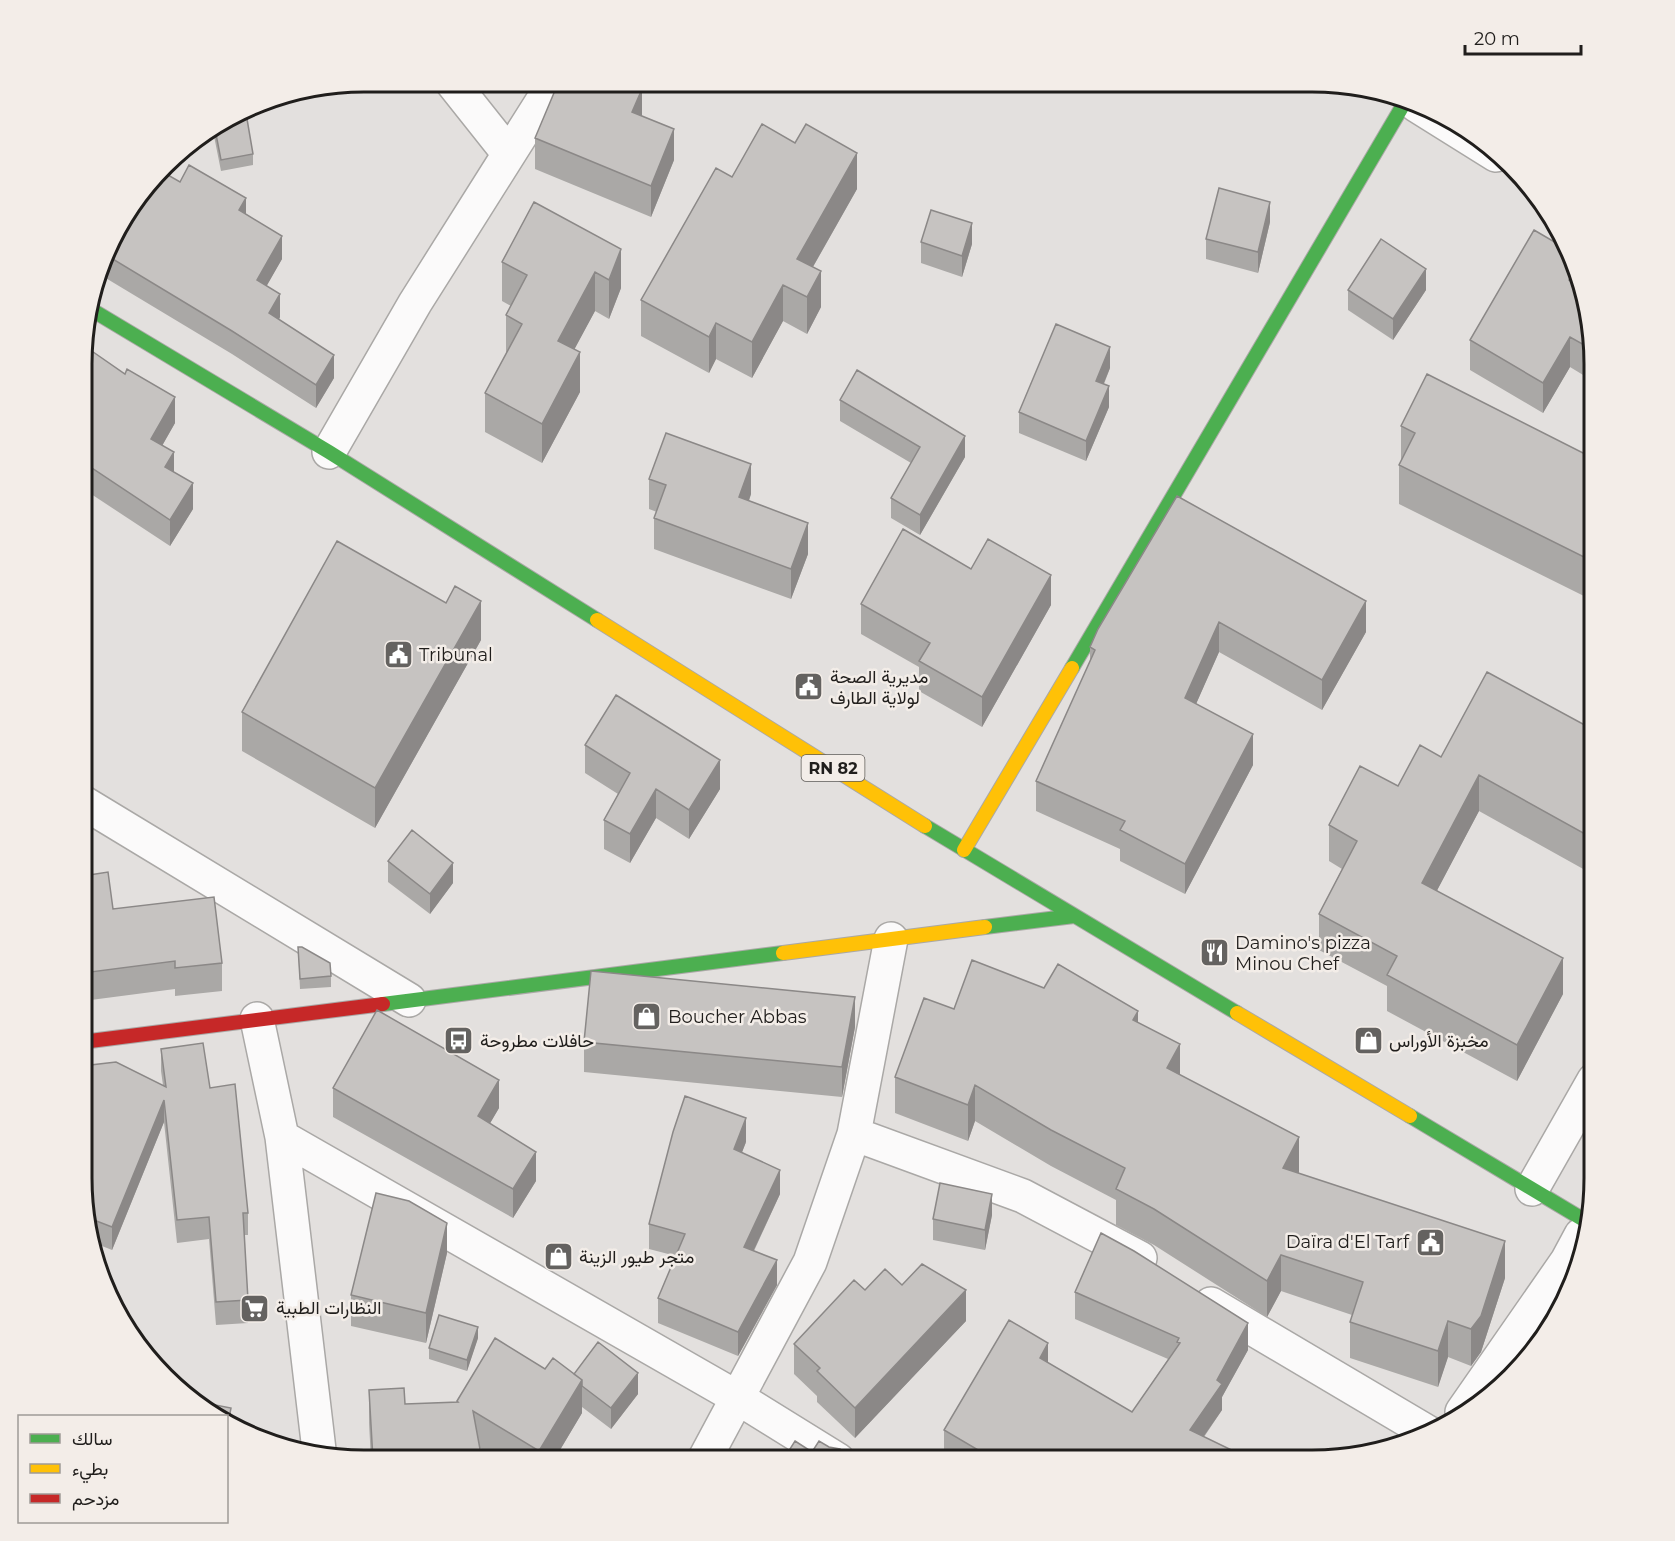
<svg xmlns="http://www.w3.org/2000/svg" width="1675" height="1541" font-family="Montserrat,Vazirmatn,sans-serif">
<rect width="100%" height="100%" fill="#e3e0de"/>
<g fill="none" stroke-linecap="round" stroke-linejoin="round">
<defs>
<path id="street" d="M451 81 509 154
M1416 105 1496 155
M329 452 415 303 555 81
M84 803 409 1000
M257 1019 282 1137 319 1450
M854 1134 1023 1196 1140 1258
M282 1137 738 1398 838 1460
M1532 1189 1594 1080
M1211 1304 1429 1433
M1462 1412 1567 1261 1581 1235
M704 1460 810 1262 854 1134 891 939"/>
<path id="fast" d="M87 307 329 452 597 620
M1072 668 1405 102
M925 826 1237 1013
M985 927 1074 916
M383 1004 783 953
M1410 1116 1584 1220"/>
<path id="slow" d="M597 620 925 826
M964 850 1072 668
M783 953 985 927
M1237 1013 1410 1116"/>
<path id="jam" d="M82 1042 383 1004"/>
</defs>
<use href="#street" stroke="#aaa8a6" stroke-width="36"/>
<use href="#fast" stroke="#aaa8a6" stroke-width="16"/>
<use href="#slow" stroke="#aaa8a6" stroke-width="16"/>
<use href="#jam" stroke="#aaa8a6" stroke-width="16"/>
<use href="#street" stroke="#fbfafa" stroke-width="33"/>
<use href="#fast" stroke="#4caf50" stroke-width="14"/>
<use href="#slow" stroke="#ffc107" stroke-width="14"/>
<use href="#jam" stroke="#c62828" stroke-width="14"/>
</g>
<path fill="#aaa8a6" d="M706 81H729L724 90Z
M225 124 253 154V165L221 171 214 136V130Z
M535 138 674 160 651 217 535 169Z
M732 177 857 189 813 267 821 307 807 334 783 321 752 378 716 359 709 373 641 336V300Z
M180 182 246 215 282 259 266 286 280 317 279 320 334 378 316 408 232 354 99 274 119 222Z
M534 202 621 288 609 319 595 311 574 349 580 392 542 463 485 432V393L506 354V315L511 306 502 301V262Z
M1270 222 1258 273 1206 259V239Z
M921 242 972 244 962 277 921 263Z
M1570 251 1593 344V381L1570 367 1543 413 1470 370V340Z
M1348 290H1426L1393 340 1348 310Z
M86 347 175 423 162 446 174 472 193 509 170 546 85 490Z
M1110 368 1104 384 1109 407 1086 461 1019 433V412Z
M840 400 965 457 920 535 891 518V498L911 463 840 421Z
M1401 426 1593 458 1594 601 1399 504V465L1401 462Z
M649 479 751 494 749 501 808 554 791 599 654 549V518L657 512 649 509Z
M1177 496 1366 632 1322 710 1219 652 1196 704 1253 765 1185 894 1120 861V849L1036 811V781L1090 661V647Z
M971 569 1051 605 982 727 919 691V667L861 634V604Z
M481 640 375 828 242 751V712Z
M1594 730V875L1479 811 1437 890 1563 994 1517 1081 1387 1011V986L1319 950V914L1342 869 1329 861V825L1398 786 1441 757Z
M585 745 720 789 689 839 656 818 630 863 604 849V820L618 794 585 773Z
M388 861 453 883 430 914 388 882Z
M83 876 113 909 222 963V991L175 996V989L83 1001Z
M298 947 331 976V987L300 989Z
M954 1009 1138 1022 1180 1075 1299 1173 1505 1278 1481 1352 1471 1366 1448 1357 1438 1387 1350 1358V1322L1352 1315 1281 1291 1267 1317 1154 1245 1116 1225V1200L1051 1166 975 1121 968 1141 895 1113V1077Z
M855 1027 842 1097 584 1072V1042Z
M161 1049 210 1088 248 1213V1235H244L248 1300V1323L216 1325 209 1239 177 1243 164 1122 112 1250 92 1242 82 1196 163 1085 161 1071Z
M333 1088 499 1108 490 1123 536 1181 513 1218 333 1117Z
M746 1142 742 1152 780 1194 754 1251 777 1285 738 1356 658 1323V1298L676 1256 649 1249V1224Z
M992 1215 985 1250 933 1240V1219Z
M447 1253 426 1343 351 1326V1295Z
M902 1285 966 1321 855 1438 817 1402V1396L794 1374V1344L865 1290Z
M1075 1292 1248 1350 1222 1397V1410L1204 1437 1250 1459 949 1460 944 1457V1430L1048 1363 1132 1412 1168 1359 1075 1319Z
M478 1338 467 1371 429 1359V1348Z
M545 1369 574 1374 638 1394 611 1429 582 1407V1413L554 1460H500L480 1448 482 1460H371L369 1423V1390L405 1404 457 1402V1401Z"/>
<path fill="#8b8887" d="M724 81H729L724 90Z
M642 89V119L632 112Z
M674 129V160L651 217V186Z
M857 153V189L798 293 797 259Z
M246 198V221L239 210Z
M1270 202V222L1258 273V252Z
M972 223V244L962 277V256Z
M282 236V259L257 303V280Z
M621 249V288L609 319V280Z
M1426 269V290L1393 340V319Z
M1576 270 1581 292 1569 280Z
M821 271V307L807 334V297Z
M595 272V311L558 380V341Z
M783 285V321L752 378V342Z
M280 294V317L269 336V313Z
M716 323V359L709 373V337Z
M1570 337V367L1543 413V383Z
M1110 347V368L1096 402V381Z
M580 352V392L542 463V424Z
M334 355V378L316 408V385Z
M1109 386V407L1086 461V441Z
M175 397V423L151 465V439Z
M965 436V457L920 535V515Z
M174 452V478L165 467Z
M751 464V494L739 528V497Z
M193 483V509L170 546V520Z
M808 523V554L791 599V569Z
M1051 575V605L982 727V697Z
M481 601V640L375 828V788Z
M1366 601V632L1322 710V680Z
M1219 622V652L1185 729V698Z
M1253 734V765L1185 894V864Z
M720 760V789L689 839V810Z
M1479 775V811L1422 919V883Z
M656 789V818L630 863V834Z
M453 863V883L430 914V894Z
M1563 958V994L1517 1081V1045Z
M855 997V1027L842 1097V1067Z
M1138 1011V1047L1133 1020Z
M1180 1044V1080L1167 1068Z
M499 1080V1108L478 1144V1116Z
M975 1085V1121L968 1141V1105Z
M164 1100V1122L112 1250V1227Z
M746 1118V1142L734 1173V1149Z
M1299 1137V1173L1283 1168Z
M536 1152V1181L513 1218V1189Z
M780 1170V1194L744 1271V1247Z
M992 1194V1215L985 1250V1230Z
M447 1223V1253L426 1343V1313Z
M1505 1241V1278L1481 1352 1471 1366V1329Z
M1281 1255V1291L1267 1317V1281Z
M777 1260V1285L738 1356V1332Z
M966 1290V1321L855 1438V1408Z
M1448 1321V1357L1438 1387V1351Z
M1248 1323V1350L1222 1397V1410L1190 1456V1430Z
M478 1327V1338L467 1371V1360Z
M1048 1343V1370L1040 1358Z
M638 1373V1394L611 1429V1408Z
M582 1380V1413L554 1460H539V1451Z
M231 1408V1425L228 1423Z"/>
<path fill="#c6c3c1" stroke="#8b8887" stroke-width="1.5" d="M559 81H623L642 89 632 112 674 129 651 186 535 138Z
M247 119 253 154 221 160 215 129 225 124Z
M762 124 795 143 806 124 857 153 797 259 821 271 807 297 783 285 752 342 716 323 709 337 641 300 716 168 732 177Z
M189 165 246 198 239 210 282 236 257 280 280 294 269 313 334 355 316 385 232 331 106 255 119 222 161 171 180 182Z
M1219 188 1270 202 1258 252 1206 239Z
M534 202 621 249 609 280 595 272 558 341 580 352 542 424 485 393 522 324 506 315 527 275 502 262Z
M931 210 972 223 962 256 921 242Z
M1534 230 1570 251 1572 255 1576 270 1569 280 1580 287 1593 344V350L1570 337 1543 383 1470 340Z
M1381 239 1426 269 1393 319 1348 290Z
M1056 324 1110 347 1096 381 1109 386 1086 441 1019 412Z
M86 347 125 374 127 369 175 397 151 439 174 452 165 467 193 483 170 520 86 464Z
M857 370 965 436 920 515 891 498 920 447 840 400Z
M1427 374 1593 458 1594 562 1399 465 1415 433 1401 426Z
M666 433 751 464 739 497 808 523 791 569 654 518 666 485 649 479Z
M1177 496 1366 601 1322 680 1219 622 1185 698 1253 734 1185 864 1120 830 1125 821 1036 781 1095 650 1090 647 1098 629Z
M903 529 971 569 988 539 1051 575 982 697 919 661 930 643 861 604Z
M337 541 446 603 455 586 481 601 375 788 242 712Z
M1487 672 1594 730V839L1479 775 1422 883 1563 958 1517 1045 1387 975 1397 956 1319 914 1357 841 1329 825 1360 766 1398 786 1420 745 1441 757Z
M616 695 720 760 689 810 656 789 630 834 604 820 630 773 585 745Z
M412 830 453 863 430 894 388 861Z
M108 872 113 909 214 897 222 963 175 968V961L83 973V876Z
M298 947H302L330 963 331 976 300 979Z
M972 960 1044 988 1058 964 1138 1011 1133 1020 1180 1044 1167 1068 1299 1137 1283 1168 1505 1241 1481 1316 1471 1329 1448 1321 1438 1351 1350 1322 1363 1282 1281 1255 1267 1281 1154 1209 1116 1189 1125 1168 1051 1130 975 1085 968 1105 895 1077 924 998 954 1009Z
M591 971 855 997 842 1067 584 1042Z
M377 1010 499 1080 478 1116 536 1152 513 1189 333 1088Z
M203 1043 210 1088 235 1084 248 1213H243L248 1300 216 1302 209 1217 177 1220 164 1100 112 1227 86 1217 82 1196V1066L116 1062 166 1087 161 1049Z
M685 1096 746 1118 734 1149 780 1170 744 1247 777 1260 738 1332 658 1298 685 1234 649 1224 673 1132Z
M940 1183 992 1194 985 1230 933 1219Z
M376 1193 409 1201 447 1223 426 1313 351 1295Z
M1101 1233 1134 1251 1248 1323 1217 1380 1222 1384 1190 1430 1250 1459 1047 1460 1038 1453 1034 1460H995L944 1430 1009 1320 1048 1343 1040 1358 1132 1412 1180 1343 1177 1342 1179 1338 1075 1292Z
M922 1264 966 1290 855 1408 817 1371 820 1368 794 1344 854 1280 865 1290 885 1269 902 1285Z
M439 1315 478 1327 467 1360 429 1348Z
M495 1338 545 1369 553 1358 582 1380 539 1451 473 1411 482 1460H373L369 1390 404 1388 405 1404 458 1402 457 1401Z
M598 1342 638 1373 611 1408 582 1386V1380L574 1374Z
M200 1402 231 1408 228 1423 226 1422V1416H220Z
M795 1441 812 1452 819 1441 829 1447 840 1449 857 1460H783Z"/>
<defs>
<symbol id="civic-square" viewBox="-11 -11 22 22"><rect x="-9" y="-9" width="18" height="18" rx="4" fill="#646260" stroke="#f3ede8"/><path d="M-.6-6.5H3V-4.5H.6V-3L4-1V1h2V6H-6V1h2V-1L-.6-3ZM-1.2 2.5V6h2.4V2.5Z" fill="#fff"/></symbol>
<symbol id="restaurant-square" viewBox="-11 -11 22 22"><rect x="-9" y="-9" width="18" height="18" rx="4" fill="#646260" stroke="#f3ede8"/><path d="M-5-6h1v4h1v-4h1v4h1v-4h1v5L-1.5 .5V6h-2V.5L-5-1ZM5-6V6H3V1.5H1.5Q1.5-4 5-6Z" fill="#fff"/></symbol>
<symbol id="shop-square" viewBox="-11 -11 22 22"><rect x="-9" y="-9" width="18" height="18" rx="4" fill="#646260" stroke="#f3ede8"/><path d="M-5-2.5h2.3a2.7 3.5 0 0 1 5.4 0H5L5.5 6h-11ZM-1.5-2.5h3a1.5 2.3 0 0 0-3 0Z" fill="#fff"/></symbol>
<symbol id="bus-square" viewBox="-11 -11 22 22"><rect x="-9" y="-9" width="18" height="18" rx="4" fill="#646260" stroke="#f3ede8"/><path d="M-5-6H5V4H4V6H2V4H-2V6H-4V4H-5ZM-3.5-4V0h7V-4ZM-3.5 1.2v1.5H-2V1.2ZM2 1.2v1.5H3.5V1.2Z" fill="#fff"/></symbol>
<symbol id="supermarket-square" viewBox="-11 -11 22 22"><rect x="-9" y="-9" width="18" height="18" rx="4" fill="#646260" stroke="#f3ede8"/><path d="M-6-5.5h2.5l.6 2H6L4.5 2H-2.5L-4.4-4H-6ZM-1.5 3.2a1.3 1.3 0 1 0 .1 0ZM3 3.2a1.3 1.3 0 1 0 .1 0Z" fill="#fff"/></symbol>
</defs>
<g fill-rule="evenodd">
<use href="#civic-square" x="382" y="638" width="33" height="33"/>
<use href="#civic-square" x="792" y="670" width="33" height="33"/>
<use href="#restaurant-square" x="1198" y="936" width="33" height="33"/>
<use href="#shop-square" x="630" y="1000" width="33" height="33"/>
<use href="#bus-square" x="442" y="1024" width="33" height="33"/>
<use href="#shop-square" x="1352" y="1024" width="33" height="33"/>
<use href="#civic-square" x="1414" y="1226" width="33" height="33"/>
<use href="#shop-square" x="542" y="1240" width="33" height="33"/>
<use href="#supermarket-square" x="238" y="1292" width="33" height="33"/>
</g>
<g text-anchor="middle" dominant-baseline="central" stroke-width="5" stroke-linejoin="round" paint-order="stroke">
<rect fill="#f3ede8" stroke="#5f5c59" stroke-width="1.5" x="801.5" y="755" width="63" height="26" rx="4.5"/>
<g font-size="16" font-weight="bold" fill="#201e1c">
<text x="833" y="768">RN 82</text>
</g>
<g font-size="18" fill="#201e1c" stroke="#f3ede8" text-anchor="start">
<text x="419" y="655">Tribunal</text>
<text x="830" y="677">مديرية الصحة<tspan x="830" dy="21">لولاية الطارف</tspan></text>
<text x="1235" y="943">Damino's pizza<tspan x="1235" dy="21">Minou Chef</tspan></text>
<text x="668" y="1017">Boucher Abbas</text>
<text x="480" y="1041">حافلات مطروحة</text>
<text x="1389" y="1041">مخبزة الأوراس</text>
<text x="1409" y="1242" text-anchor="end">Daïra d'El Tarf</text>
<text x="579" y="1257">متجر طيور الزينة</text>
<text x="276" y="1308">النظارات الطبية</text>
</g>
</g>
<path d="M0 0H1675V1541H0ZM364 92H1312A272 272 0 0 1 1584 364V1178A272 272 0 0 1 1312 1450H364A272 272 0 0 1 92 1178V364A272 272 0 0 1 364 92Z" fill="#f3ede8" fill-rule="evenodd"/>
<path fill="none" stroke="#201e1c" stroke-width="3" d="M364 92H1312A272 272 0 0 1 1584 364V1178A272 272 0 0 1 1312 1450H364A272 272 0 0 1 92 1178V364A272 272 0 0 1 364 92Z"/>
<rect x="18" y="1415" width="210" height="108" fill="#f3ede8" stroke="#9f9a96" stroke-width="1.5"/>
<rect x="30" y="1434" width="30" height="9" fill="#4caf50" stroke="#9f9a96" stroke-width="1.5"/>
<text x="72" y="1445" font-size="18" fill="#201e1c">سالك</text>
<rect x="30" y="1464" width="30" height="9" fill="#ffc107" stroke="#9f9a96" stroke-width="1.5"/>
<text x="72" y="1475" font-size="18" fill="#201e1c">بطيء</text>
<rect x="30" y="1494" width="30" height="9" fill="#c62828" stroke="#9f9a96" stroke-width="1.5"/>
<text x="72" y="1505" font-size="18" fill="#201e1c">مزدحم</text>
<path d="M1465 45v9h116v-9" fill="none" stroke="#201e1c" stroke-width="3"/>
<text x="1474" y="45" font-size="18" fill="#201e1c" stroke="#f3ede8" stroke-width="4.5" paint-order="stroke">20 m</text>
</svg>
